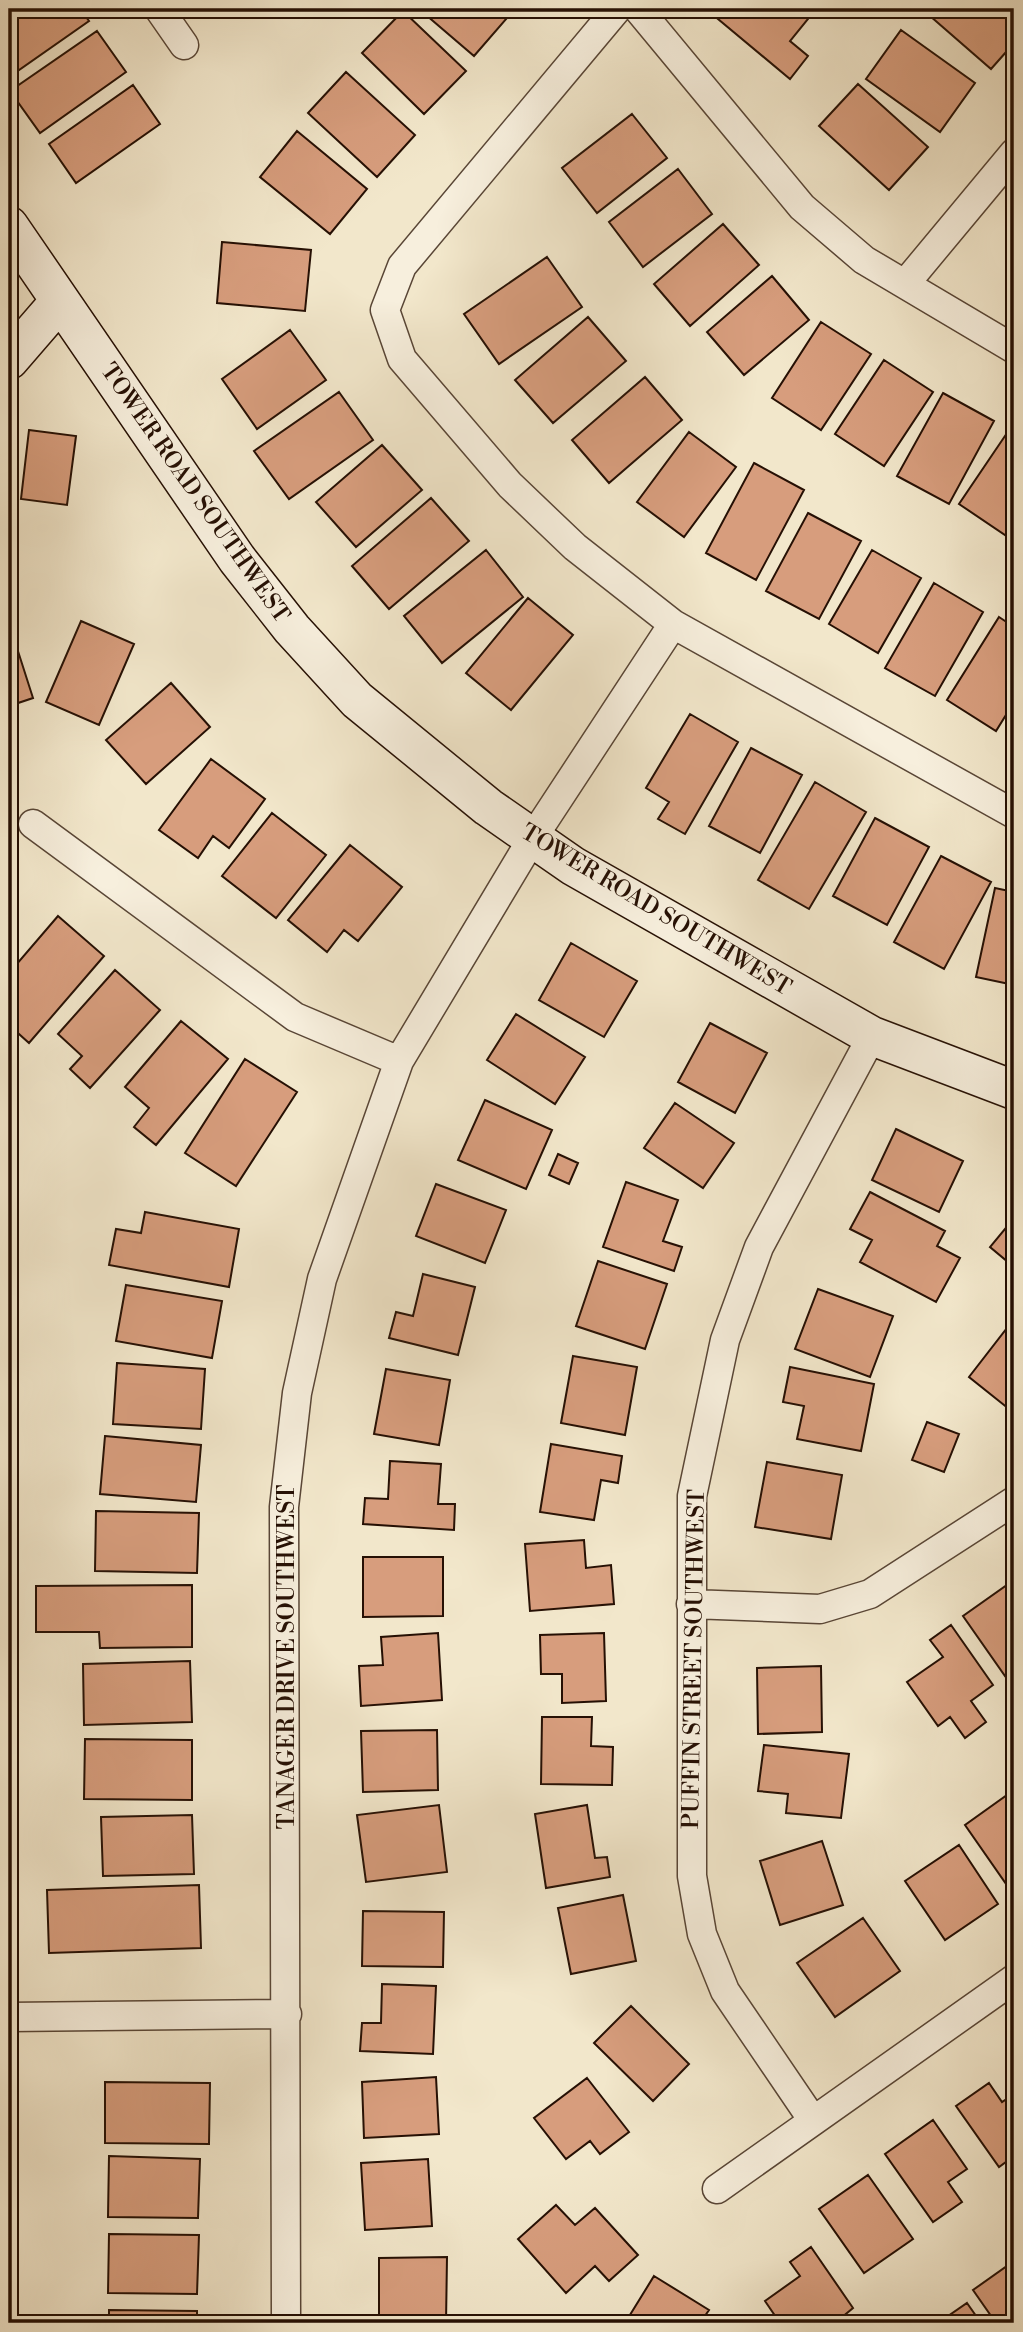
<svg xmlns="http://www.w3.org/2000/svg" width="1023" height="2332" font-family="'Libre Bodoni',serif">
<rect width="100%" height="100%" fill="#f2e7cb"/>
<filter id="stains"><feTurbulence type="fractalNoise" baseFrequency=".00286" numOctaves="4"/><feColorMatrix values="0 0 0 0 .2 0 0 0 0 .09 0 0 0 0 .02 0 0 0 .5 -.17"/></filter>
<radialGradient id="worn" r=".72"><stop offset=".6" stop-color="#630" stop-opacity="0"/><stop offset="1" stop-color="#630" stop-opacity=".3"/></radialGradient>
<path fill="#d79d7d" stroke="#261004" stroke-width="2" d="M18 9H80L89 21 9 77V15Z
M419 9H512L514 10 474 56Z
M706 9H795L808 19 790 41 808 56 790 79Z
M922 9H1011L1014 12V43L991 69Z
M403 11 466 71 424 114 362 53Z
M901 30 975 83 940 132 866 79Z
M97 31 126 72 40 133 10 91Z
M346 72 415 135 377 177 308 113Z
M858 84 928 147 889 190 819 126Z
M133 85 160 124 76 183 49 144Z
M632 114 667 158 597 213 562 168Z
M297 131 367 189 330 234 260 177Z
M678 169 712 214 643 267 609 222Z
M723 224 759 265 690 326 654 284Z
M222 242 311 250 305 311 217 303Z
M547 257 582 307 499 364 464 314Z
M772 276 809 320 744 375 707 332Z
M588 317 626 361 553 423 515 380Z
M821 322 871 354 821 430 772 398Z
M290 330 326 380 257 429 222 379Z
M884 360 933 392 884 466 835 434Z
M645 377 682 420 609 483 572 440Z
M339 392 373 440 289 499 254 451Z
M943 393 994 421 949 504 897 476Z
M29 430 76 436 67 505 21 499Z
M1009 430 1014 433V528L1008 537 959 504Z
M689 432 736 467 684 537 637 502Z
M382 445 422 490 356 547 316 502Z
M754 463 804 490 756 580 706 553Z
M431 498 469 541 389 609 352 566Z
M808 513 861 541 819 619 766 591Z
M486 550 523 597 442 663 404 616Z
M872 550 921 578 878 653 829 624Z
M934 583 983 612 935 696 885 668Z
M528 598 573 635 511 710 466 673Z
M999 617 1014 627V702L996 731 947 700Z
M81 621 134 644 99 725 46 702Z
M9 623 33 698 9 706Z
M171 683 210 727 146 784 106 740Z
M690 714 738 742 685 834 658 819 669 802 646 788Z
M751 748 802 775 760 853 709 826Z
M211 759 265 799 229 848 213 836 198 858 159 830Z
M815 782 866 812 809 909 758 880Z
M272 813 326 855 276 918 222 876Z
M875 818 929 847 887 925 833 896Z
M350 845 402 887 358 941 344 930 327 952 288 920Z
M941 856 991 882 944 969 894 942Z
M995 888 1014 892V985L976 977Z
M58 916 104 956 29 1043 9 1025V1017L15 1010 9 1004V973Z
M571 943 637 981 604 1037 539 1000Z
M115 970 160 1010 90 1088 70 1069 82 1056 58 1034Z
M516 1014 585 1057 555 1104 487 1060Z
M181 1021 228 1059 156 1145 134 1127 149 1108 125 1087Z
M710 1023 767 1053 735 1113 678 1082Z
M245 1059 297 1092 236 1186 185 1153Z
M485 1100 552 1130 526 1189 458 1160Z
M675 1103 734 1143 703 1188 644 1148Z
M896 1129 963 1161 939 1212 872 1180Z
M558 1154 578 1163 569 1184 549 1175Z
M626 1182 678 1200 663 1241 682 1247 674 1271 603 1247Z
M436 1184 506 1210 485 1263 416 1236Z
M870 1192 945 1231 937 1246 960 1258 936 1302 860 1262 872 1240 850 1229Z
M145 1212 239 1229 229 1287 109 1265 116 1229 141 1233Z
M1014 1218V1267L990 1247Z
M598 1261 667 1284 645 1349 576 1326Z
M423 1274 475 1287 458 1355 389 1338 396 1312 413 1316Z
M126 1285 222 1301 212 1358 116 1341Z
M818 1289 893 1316 870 1377 795 1349Z
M1014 1319V1413L969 1377Z
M573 1356 637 1367 625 1435 561 1423Z
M117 1363 205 1369 201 1429 113 1424Z
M790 1367 874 1384 861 1451 797 1439 804 1406 783 1402Z
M386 1369 450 1380 439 1445 374 1434Z
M927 1422 959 1434 944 1472 912 1460Z
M105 1436 201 1445 196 1502 100 1494Z
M551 1444 622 1456 618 1483 601 1480 594 1520 540 1512Z
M390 1461 441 1464 438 1504H455L454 1530 363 1524 365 1498 388 1499Z
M767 1462 842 1475 831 1539 755 1527Z
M96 1511 199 1513 197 1573 95 1571Z
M584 1540 586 1568 611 1565 614 1604 530 1611 525 1544Z
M363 1557H443V1616L363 1617Z
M1014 1580V1669L1005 1676 963 1616Z
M192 1585V1647L100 1648 99 1632H36V1586Z
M951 1625 993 1685 971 1701 986 1722 965 1738 950 1717 938 1726 907 1682 943 1657 930 1640Z
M438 1633 442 1700 361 1706 359 1666 383 1665 381 1637Z
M604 1633 606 1701 562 1703V1674H541L540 1635Z
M190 1661 192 1722 84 1725 83 1664Z
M821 1666 822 1732 758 1734 757 1668Z
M542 1717H592L591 1746 613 1747 612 1785 541 1784Z
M437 1730 438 1790 363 1792 361 1731Z
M85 1739 192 1740V1800L84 1799Z
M764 1745 849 1754 841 1818 786 1813 788 1794 758 1791Z
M1014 1790V1889L1011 1891 965 1825Z
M439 1805 447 1872 366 1882 357 1815Z
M587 1805 595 1858 607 1857 610 1877 546 1888 535 1814Z
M192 1815 194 1874 103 1876 101 1817Z
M822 1841 843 1905 780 1925 760 1861Z
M959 1845 998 1904 945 1940 905 1881Z
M199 1885 201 1948 49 1953 47 1890Z
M623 1895 636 1961 571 1974 558 1908Z
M363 1911 444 1912 443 1967 362 1966Z
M863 1918 900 1971 835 2017 797 1963Z
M382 1984 436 1986 433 2054 360 2051 362 2023H381Z
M631 2006 689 2064 653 2101 594 2043Z
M436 2077 439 2134 364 2138 362 2082Z
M587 2078 629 2132 600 2154 590 2141 566 2159 534 2118Z
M105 2082 210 2083 209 2144 105 2143Z
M989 2083 1002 2102 1014 2094V2156L999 2167 956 2106Z
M933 2120 967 2169 948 2182 962 2202 933 2222 885 2154Z
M109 2156 200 2159 198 2218 108 2217Z
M428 2159 432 2226 365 2230 361 2163Z
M868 2175 913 2239 864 2273 819 2209Z
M556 2205 575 2225 595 2208 638 2255 609 2281 595 2266 566 2293 518 2239Z
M109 2234 199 2235 197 2294 108 2293Z
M811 2247 853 2308 835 2323H780L765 2301 800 2276 790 2262Z
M447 2257 446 2323H379V2258Z
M1014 2261V2323H996L973 2290Z
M654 2276 709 2310 700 2323H625Z
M967 2303 981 2323H938Z
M109 2310 197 2311V2323H109Z"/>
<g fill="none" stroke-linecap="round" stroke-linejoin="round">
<defs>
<path id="street" d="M159 9 184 45
M617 9 402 266 385 310 402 359 510 485 575 547 673 624 1014 814
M638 9 802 207 864 260 1014 349
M905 284 1014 153
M33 824 295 1017 399 1061
M691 1604 820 1609 870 1594 1014 1501
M9 2017 287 2014
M812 2119 725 1991 702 1934 692 1876V1496L725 1340 759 1247 872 1036
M717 2189 1014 1979
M286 2323 284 1507 297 1393 322 1279 399 1061 532 839 673 624"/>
<path id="secondary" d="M9 226 237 559 292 629 357 700 488 807 573 866 872 1036 1014 1090
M9 360 60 301"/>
</defs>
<use href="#street" stroke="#594636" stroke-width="31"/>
<use href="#secondary" stroke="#261004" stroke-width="41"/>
<use href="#street" stroke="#f7efdd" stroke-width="28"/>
<use href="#secondary" stroke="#f7efdd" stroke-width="38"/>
</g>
<g text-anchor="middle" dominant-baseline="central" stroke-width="5" stroke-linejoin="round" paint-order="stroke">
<g font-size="23" fill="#261004" stroke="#f7efdd">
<text transform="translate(195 493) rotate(55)">TOWER ROAD SOUTHWEST</text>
<text transform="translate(656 910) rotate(31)">TOWER ROAD SOUTHWEST</text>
<text transform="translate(287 1657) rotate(-90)">TANAGER DRIVE SOUTHWEST</text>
<text transform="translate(694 1659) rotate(-89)">PUFFIN STREET SOUTHWEST</text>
</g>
</g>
<rect width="1023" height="2332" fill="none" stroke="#f2e7cb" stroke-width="35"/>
<rect x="10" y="10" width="1002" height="2311" fill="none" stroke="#261004" stroke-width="3.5"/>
<rect x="18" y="18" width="988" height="2297" fill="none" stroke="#261004" stroke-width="2"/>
<rect width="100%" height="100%" filter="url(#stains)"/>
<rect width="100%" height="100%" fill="url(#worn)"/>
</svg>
